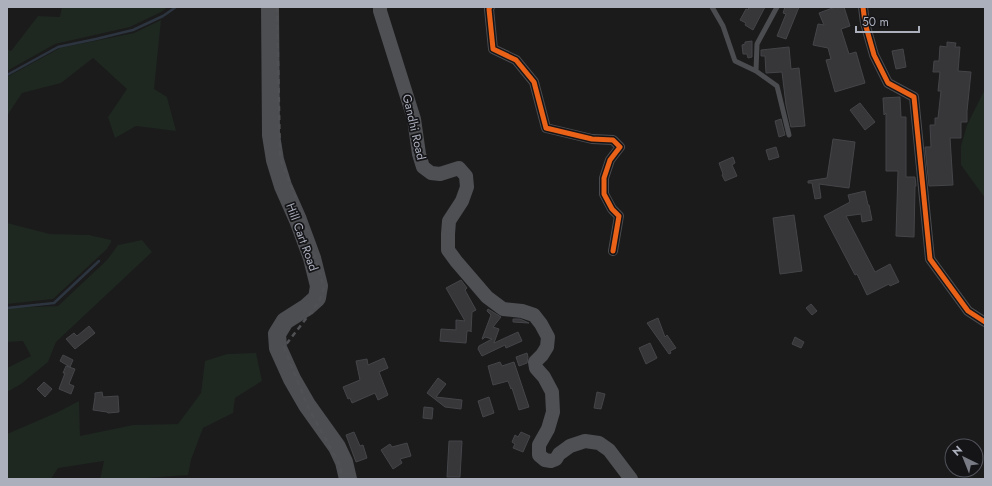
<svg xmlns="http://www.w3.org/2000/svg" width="992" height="486" font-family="Jost,sans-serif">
<rect width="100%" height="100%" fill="#1b1b1c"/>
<path fill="#1e2720" d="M62 7H168L161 12 130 27 55 44 7 71V49L11 51 38 16 60 17Z
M161 20 154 89 167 97 176 131 136 126 115 138 108 117 127 89 93 58 61 83 22 93 7 116V77L60 48 134 33Z
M985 89V198L961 165V146L967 125Z
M7 223 50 234 89 235 111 240V242L107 249 53 299 7 304Z
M142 240 152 252 56 342 48 362 21 384 7 392V368L31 356 23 341 7 342V308L58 306 107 260 118 245Z
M256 353 262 381 235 398 233 413 203 428 191 460 188 475 133 479H100L104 461 58 468 51 479H7V434L58 412 79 401 80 436 133 425 178 424 201 393 205 361 227 354Z"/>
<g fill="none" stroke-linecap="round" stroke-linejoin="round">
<path stroke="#2c353f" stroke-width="2.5" d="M7 75 58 47 96 39 133 30 163 16 176 7
M7 308 54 303 99 261"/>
</g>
<path fill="#37373a" stroke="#444548" d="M749 7H765L753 30 745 25 746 23 740 20 746 9 748 10Z
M785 7H799L786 39 777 36 786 14 783 13Z
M835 7H844L850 26 841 29 849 54 856 52 865 83 835 92 826 60 831 59 828 48 813 45 818 24 824 25 819 13Z
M752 41V57L748 58 747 54H743L742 45 745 44V42Z
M947 42 956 43 955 47H960L958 71 971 72 967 111V122H961V138H950L953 185 929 186 925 147H931L930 125H935V118H938L941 91H938L940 72H933L934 61H939L940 46 947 47Z
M789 47 791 69 799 68 805 126 791 127 786 105 782 72 766 73 765 56H761V50Z
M903 49 906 67 896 69 892 51Z
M900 97 901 117H906V177H915L916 186H915L914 237 896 236 898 171H886V113L884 115 883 98Z
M860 103 875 122 865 130 850 110Z
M781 119 785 135 779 137 775 121Z
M833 139 855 142 849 188 819 184 821 198 815 199 812 183H808V181L827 178Z
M776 147 779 157 769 160 766 150Z
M733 157 735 163 732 165 737 176 725 181 722 175 723 174 719 163Z
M865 191 868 205H869L872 220 862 222 861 214 846 216 875 272 890 264 899 282 890 286 889 284 867 295 857 274 855 275 824 216 850 202 848 195Z
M794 215 802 271 780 274 773 218Z
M461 280 467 288 465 290 476 310 472 312 471 332V331H467L466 343 440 341 441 329 456 330V320L465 321 446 288Z
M811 304 817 311 812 315 806 308Z
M488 309 501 317 493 327 499 329 494 343 518 332 522 341 506 348 505 345 482 356 478 349 479 346 492 339 485 337 483 339H482L491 315 487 311Z
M658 318 665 337 667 335 676 348 670 351 671 353 669 354 647 323Z
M513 319H520L529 323 513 322Z
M89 326 95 333 75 349 66 339 74 333 77 336Z
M795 337 804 342 801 348 792 344Z
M650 343 657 358 646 364 639 348Z
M527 353 528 357 527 363 519 366 516 357Z
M63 355 73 360 70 367 60 361Z
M384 358 388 368 379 372 388 395 378 400 375 393 352 403 350 398 348 399 343 387 360 380 356 361 367 359 368 365Z
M500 362 502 366 514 362 529 407 519 410 512 388 511 389 508 381 493 385 488 366Z
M66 366 75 369 69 384 74 386 71 394 59 389 65 373H63Z
M438 378 446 384 436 397 462 400 461 409 445 407 427 393Z
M44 382 52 389 45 397 37 389Z
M102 392 103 397 118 396 119 412 108 413 107 412 93 410 95 397V393Z
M597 392 605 394 601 409 594 408Z
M489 397 494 413 483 417 478 401Z
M424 407 433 408 432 419 423 418Z
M354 432 360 446 363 445 367 458 356 462 346 435Z
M521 432 530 436 523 452 513 448 515 444 512 442 515 435 518 437Z
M449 441H462L460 477H447Z
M407 443 411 456 400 459 402 463 393 469 381 450 390 444 392 447Z"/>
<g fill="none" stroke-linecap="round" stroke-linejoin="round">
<path stroke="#4b4c4f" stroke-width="5" d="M712 7 723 26 735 61 756 71 777 86 789 135
M756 71 757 44 777 7"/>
<path stroke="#4b4c4f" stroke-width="10" d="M490 7 489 9 493 49 516 60 534 82 546 128 592 139 613 140 620 147 610 160 604 178V194L612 209 619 216 613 251
M863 7 865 23 874 55 888 83 914 97 930 259 968 311 985 322"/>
<path stroke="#4f5054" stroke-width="14" d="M380 7V11L414 119 419 154 423 167 431 173 440 174 459 168 466 176 467 187 462 201 449 221 448 234V250L456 261 487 297 503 309 522 311 534 315 541 324 548 337 547 347 542 355 535 362 536 368 544 377 552 392 553 412 548 429 539 445V455L545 460 551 461 556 459 559 454 570 446 585 441 599 443 609 450 631 479"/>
<path stroke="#4d4e52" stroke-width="18" d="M270 7 271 135 275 160 283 186 298 220 312 258 319 286 317 298 307 307 285 321 277 334 278 348 292 379 307 405 337 447 344 462 348 479"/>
<path stroke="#505154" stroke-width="2.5" stroke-dasharray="5 4" stroke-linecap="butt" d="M277 7 280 158 304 219 324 288 319 302 284 347 307 405 341 467V479"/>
<defs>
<path id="cycleway" d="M490 7 489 9 493 49 516 60 534 82 546 128 592 139 613 140 620 147 610 160 604 178V194L612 209 619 216 613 251
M863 7 865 23 874 55 888 83 914 97 930 259 968 311 985 322"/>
</defs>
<use href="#cycleway" stroke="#151518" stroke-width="8"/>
<use href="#cycleway" stroke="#ea6118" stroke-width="5"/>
</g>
<g text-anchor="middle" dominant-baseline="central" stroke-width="3.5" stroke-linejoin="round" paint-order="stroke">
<g font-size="12" fill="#acb0bd" stroke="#151518">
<text transform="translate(414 127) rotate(77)">Gandhi Road</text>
<text transform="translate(302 237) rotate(70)">Hill Cart Road</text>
</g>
</g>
<rect width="992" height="486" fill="none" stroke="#acb0bd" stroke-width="16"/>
<g transform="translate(964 458) rotate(317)"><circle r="19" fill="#151518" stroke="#51535a"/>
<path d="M0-3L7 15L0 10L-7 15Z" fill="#797c85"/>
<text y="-6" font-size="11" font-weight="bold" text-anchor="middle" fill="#acb0bd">N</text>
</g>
<path d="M856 26v6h63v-6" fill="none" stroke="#acb0bd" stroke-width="2"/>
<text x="862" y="26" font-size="12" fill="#acb0bd" stroke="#151518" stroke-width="3" paint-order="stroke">50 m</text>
</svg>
